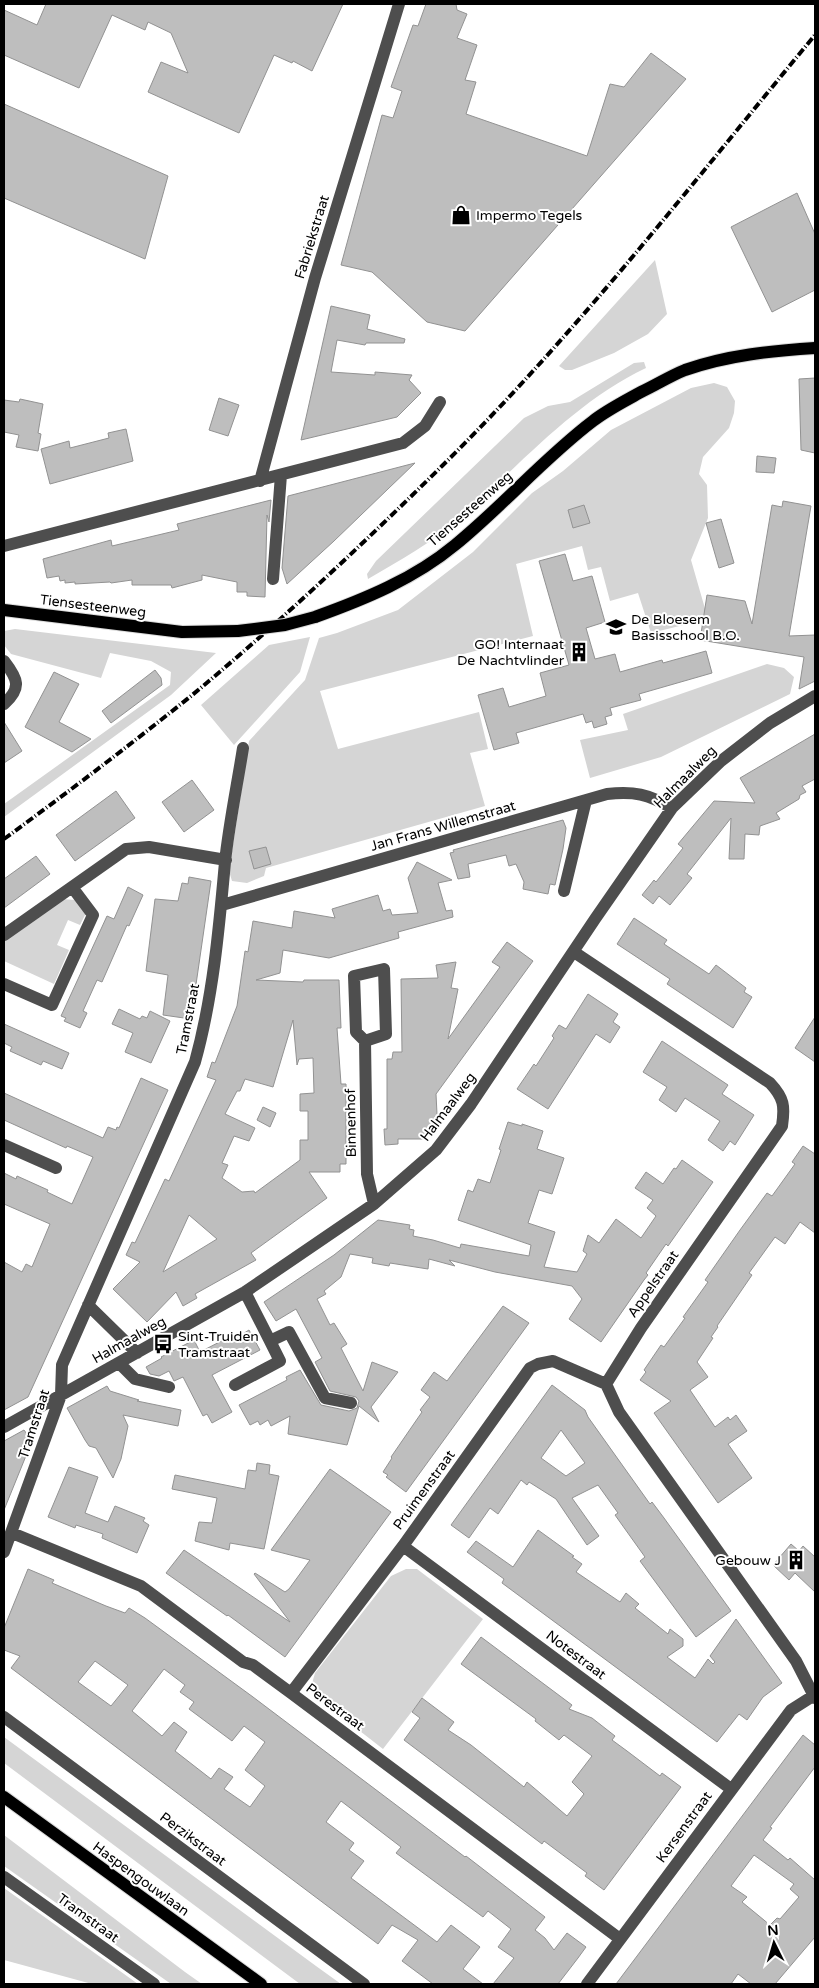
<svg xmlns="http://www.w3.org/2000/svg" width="819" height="1988" font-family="'Varela Round',sans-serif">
<rect width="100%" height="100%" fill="#fff"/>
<path fill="#d5d5d5" d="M655 260 667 314 648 334 614 353 572 370H565L559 366Z
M644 362 646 368C574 402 519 466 460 518 432 543 400 560 368 579L367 574 376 561 524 418 548 406 570 402 634 363Z
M714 383 727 387 735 401 734 413 729 428 703 457 699 474 707 485 708 518 691 560 708 619 651 633 638 593 610 601 601 567 588 570 582 546 516 564 533 636 320 691 338 749 479 712 488 749 470 753 485 806 266 868 264 876 247 883 232 881 229 871 249 741 305 680 319 638 337 633 398 610 473 552 532 493 563 471 611 430 691 388Z
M15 629 216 653 171 695 4 817V804L170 685 171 672 151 661 110 653 101 678 11 654 4 645V631Z
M310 637 300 672 234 745 201 705 269 645Z
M767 664 784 668 794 677 790 694 661 757 590 778 580 740 628 730 623 714Z
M61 899 76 900 86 913 80 925 68 920 57 945 69 950 54 984 4 961V940Z
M406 1569H417L483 1619 383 1749 315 1696 311 1687 315 1673 391 1576Z
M4 1737 316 1966 341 1984H300L4 1763Z
M4 1835 185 1972 202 1984H171L4 1866Z
M4 1888 138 1984H92L4 1960Z"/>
<path fill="#bebebe" stroke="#929292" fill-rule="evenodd" d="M46 4H343L312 71 293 61 292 63 274 55 239 133 148 92 161 62 188 73 171 33 148 22 145 30 112 15 79 88 4 55V10L37 25Z
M426 4H456L457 10 467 14 457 38 477 45 465 80 476 82 466 114 587 156 610 84 624 87 651 53 686 79 465 331 427 322 372 272 341 265 382 115 393 118 402 91 391 87 413 25 418 26Z
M4 104 168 176 145 259 4 198Z
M797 193 815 234V290L772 312 731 227Z
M331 306 370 315 367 329 405 339 404 343H366L365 345 337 340 331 372 375 375V372L412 375 409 380 421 393 397 417 301 440Z
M815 378V453L801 450 799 379Z
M219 398 239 405 228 436 209 430Z
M20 399 43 404 38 433 41 434 38 451 16 447 19 435 4 432V400L19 402Z
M126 429 133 461 50 484 41 449 69 441 70 448 109 438 108 433Z
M757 456 776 458 774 473 756 472Z
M415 463 334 541 287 584 282 568 288 496Z
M271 500 269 522 267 515 265 597 247 596V592H237V582L202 575V580L172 588 171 585H132V580L111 583 110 582 75 584V582L65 583V580L60 581 59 576 47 578 43 559 111 540 112 546 179 530 177 524Z
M783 501 811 506 789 636 815 635V681L799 689 804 657 700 640 707 595 745 601 752 624 772 505 782 507Z
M584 505 590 523 573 528 568 510Z
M721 519 734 563 719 568 706 523Z
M565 554 573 581 592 576 605 622 586 628 595 659 615 654 620 672 662 660 663 663 706 651 712 673 639 694 641 700 610 708 612 715 605 717 607 724 594 728 592 721 586 723 583 714 516 733 519 743 494 750 478 695 503 688 509 707 546 696 540 673 569 665 539 561Z
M155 670 161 678 162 685 111 723 102 711Z
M54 672 79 684 59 722 91 739 72 752 25 727Z
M4 722 22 751 4 763Z
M815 734V779L802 786 806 792 800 795 799 799 776 813 780 819 760 826 759 835 745 834 744 859H729L731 818 687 874 692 878 670 905 659 896 653 904 642 895 654 880 656 882 683 848 678 844 714 801 755 803 740 778Z
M192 780 214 810 184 832 162 802Z
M116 791 135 818 75 861 56 835Z
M563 820 566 828 563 849 555 885 550 884 548 894 523 889 524 882 516 864 509 866 506 855 468 864 470 877 458 879 450 853 454 852 453 850Z
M266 847 271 864 254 869 249 851Z
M36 856 50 874 4 908V879Z
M417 862 452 880 438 883 446 911 452 910 453 917 398 932 399 938 329 958 283 950 280 973 256 980 303 982 304 980H339L341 1028H337L341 1084H346V1164H340V1172H309L327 1198 251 1253 256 1260 195 1294 197 1298 183 1306 176 1292 147 1322 113 1289 140 1262 126 1255 132 1242 135 1243 165 1179 169 1181 216 1080 207 1077 212 1062 215 1063 237 1006 245 951 248 952 253 921 292 928 294 911 335 918 332 909 378 895 383 911 390 909 392 915 418 913 408 878ZM293 1020 297 1065 299 1059 313 1058 314 1093 300 1094V1111H308V1140H300V1160L255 1193 254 1191 242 1192 222 1178 228 1165 222 1163 234 1136 249 1141 255 1128 225 1114 237 1091H240L245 1079 273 1087ZM189 1215 217 1239 163 1272Z
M189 877 211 881 191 1019 163 1015 168 975 146 971 155 899 178 901 182 883 188 884Z
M128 887 143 895 129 926 127 925 102 982 97 980 83 1011 87 1013 80 1028 64 1021 66 1018 61 1016 107 916 114 919Z
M634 918 667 940 664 944 709 974 716 965 746 988 744 992 752 997 733 1028 667 984 670 979 617 944Z
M507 942 533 961 436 1094 437 1114 441 1117 424 1139H398V1144L385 1145 384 1129H387V1059H392L393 1052H402L401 979 438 978 436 965 456 962 451 988 458 989 448 1039 500 967 492 962Z
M588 994 618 1014 613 1022 620 1027 610 1043 596 1034 548 1109 517 1089 534 1064 536 1066 554 1038 552 1036 559 1025 566 1029Z
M119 1009 140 1019 142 1016 147 1018 150 1011 170 1021 151 1063 125 1052 133 1033 112 1024Z
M815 1017V1062L795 1048Z
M4 1024 69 1053 62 1069 43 1061 41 1065 10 1051 12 1047 4 1043Z
M662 1041 728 1085 722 1094 754 1115 735 1145 730 1141 723 1151 708 1140 720 1121 685 1098 676 1112 659 1100 667 1087 643 1072Z
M141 1078 168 1090 28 1397 4 1410V1262L22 1272 26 1264 32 1267 50 1224 4 1204V1173L16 1179 17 1176 48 1190 47 1192 72 1204 93 1157 67 1146 66 1148 4 1120V1093L103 1138 108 1127 116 1130 117 1127 119 1128Z
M263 1107 276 1113 270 1127 257 1120Z
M508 1122 522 1126V1124L543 1131 537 1149 564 1158 552 1194 539 1190 528 1223 555 1232 544 1267 577 1272 587 1254 583 1251 588 1235 599 1243 616 1219 641 1238 656 1216 647 1208 653 1200 635 1188 646 1172 663 1184 674 1168 676 1169 682 1160 713 1182 668 1246 666 1244 646 1273 648 1275 644 1280 601 1342 569 1319 582 1299 572 1286 495 1272 449 1260 455 1266 429 1259 428 1269 390 1263 389 1266 372 1263 373 1258 350 1254 341 1277 324 1291 326 1294 317 1299 330 1325 334 1323 347 1344 341 1348 363 1391 372 1362 398 1372 371 1407 379 1422 359 1406 347 1445 288 1434 290 1416 271 1426 268 1420 260 1425 258 1421 250 1425 239 1405 287 1380 286 1377 300 1370 321 1405 349 1411 357 1408 359 1401 356 1397 330 1391 315 1362 322 1358 296 1309 276 1321 264 1302 334 1255 378 1220 410 1225 409 1229 414 1230 413 1236 433 1240 460 1248 461 1244 529 1256 531 1245 458 1220 468 1190 473 1192 478 1179 490 1183 501 1150 499 1149Z
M803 1146 815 1154V1233L800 1222 785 1244 775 1237 749 1273 752 1275 717 1326 718 1327 711 1337 713 1338 697 1362 708 1377 690 1390 715 1427 728 1417 730 1420 736 1415 747 1431 728 1444 752 1478 718 1503 654 1413 671 1401 640 1380 646 1372 644 1370 661 1345 664 1347 685 1318 683 1317 708 1282 705 1280 740 1230 767 1193 772 1196 795 1164 792 1162Z
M503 1306 529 1323 406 1492 386 1477 388 1475 383 1472 392 1458 391 1457 422 1412 420 1410 430 1397 421 1390 434 1372 447 1381Z
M249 1330 260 1350 212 1375 232 1412 212 1423 207 1414 203 1416 183 1377 174 1381 169 1371 159 1376 150 1374 146 1367 162 1358 161 1357 194 1340 200 1352 239 1332 241 1335Z
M552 1385 585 1410 588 1417 650 1504 652 1502 664 1518 731 1611 696 1637 640 1561 645 1557 615 1515 618 1513 598 1485 572 1498 599 1536 587 1545 556 1499 529 1482 527 1485 521 1480 498 1514 490 1508 469 1538 451 1525ZM561 1430 585 1463 566 1476 541 1458Z
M107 1386 110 1391 139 1400 137 1401 181 1410 178 1426 123 1415 128 1426 121 1459 113 1478 96 1448 89 1446 85 1440 67 1408Z
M24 1430 32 1441 4 1510V1441Z
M257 1463 270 1465 269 1474 279 1476 264 1549 230 1543 229 1550 195 1541 199 1522 212 1523 217 1498 172 1489 175 1475 245 1489 248 1470 256 1471Z
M69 1467 98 1477 85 1513 108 1522 115 1506 145 1518 143 1521 149 1525 137 1553 102 1538 103 1534 76 1525 75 1528 48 1517Z
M330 1469 391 1512 285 1657 228 1615 227 1616 166 1573 184 1550 290 1622 254 1574 255 1573 285 1592 289 1589 310 1560 271 1550Z
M538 1530 574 1556 572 1557 582 1564 576 1572 620 1602 626 1593 639 1604 635 1608 668 1634 670 1629 683 1639V1646L667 1657 695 1678 708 1659 713 1664 715 1662 710 1656 736 1619 782 1683 763 1697 747 1720 739 1714 717 1742 502 1583 504 1579 467 1552 476 1541 513 1567Z
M791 1544 799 1551 803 1546 815 1557V1592L795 1573 789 1580 773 1565Z
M28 1569 54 1580 52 1583 106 1606 125 1613 129 1608 145 1618 253 1697 465 1857 466 1856 545 1917 535 1930 545 1938 554 1950 567 1933 586 1947 578 1958 558 1984H493L514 1958 498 1947 511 1929 488 1911 483 1917 396 1853 401 1847 341 1801 326 1822 354 1843 349 1850 364 1861 351 1878 437 1942 451 1925 480 1947 463 1969 483 1984H433L402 1961 418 1940 392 1925 378 1944 11 1668 20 1656 4 1650V1628ZM95 1661 128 1685 111 1706 78 1682ZM164 1669 185 1685 180 1692 194 1702 189 1709 232 1741 244 1726 265 1742 245 1770 265 1786 250 1807 224 1789 233 1777 219 1768 211 1779 175 1751 187 1732 174 1722 162 1736 132 1711Z
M481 1637 572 1705 569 1709 592 1718 615 1736 612 1740 627 1751 660 1776 662 1773 681 1787 604 1890 585 1876 587 1873 544 1841 542 1844 404 1740 420 1718 412 1712 422 1698 454 1722 448 1730 471 1745 524 1787 527 1782 567 1816 584 1794 572 1782 592 1756 564 1735 559 1740 535 1721 536 1719 461 1664Z
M803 1735 815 1745V1767L770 1827 772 1828 763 1840 788 1860 790 1858 815 1880V1937L775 1984H751L738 1974 731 1984H616ZM754 1855 794 1884 790 1889 799 1897 780 1919 777 1918 770 1925 742 1902 747 1897 731 1886Z"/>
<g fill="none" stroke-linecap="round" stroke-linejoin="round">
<defs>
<path id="major" d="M4 610 182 632 238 631
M315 617C365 599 414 579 455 545 503 506 544 458 593 421 607 410 625 401 641 392 656 385 670 376 685 370 728 355 771 351 815 348
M4 1797 261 1984"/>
</defs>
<use href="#major" stroke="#dbdbdb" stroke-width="14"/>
<path stroke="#4e4e4e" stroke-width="12" d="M260 481 315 278 399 4
M4 546 403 443 425 426 440 402
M273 579 281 475
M4 661C18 679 22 688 4 704
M564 891 586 800
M222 905 607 794C634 791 648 794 672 808
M4 935 126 849 149 847 226 860
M574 952 770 1083C784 1098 785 1106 782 1126L641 1328 606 1384
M4 984 52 1005 93 915 72 887
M365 1041 356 1032 354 976 384 969 386 1034 365 1041 367 1174 374 1204
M4 1145 56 1168
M245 1292 270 1341 289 1332 325 1398 351 1403
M88 1305 137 1353
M119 1363 135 1379 169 1387
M606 1384 619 1412 796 1661 815 1698
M235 1385 280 1361 270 1341
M4 1427 245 1292 374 1204 436 1150 471 1104 595 919 672 808 721 761 770 723 815 696
M12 1533 141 1586 243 1662 253 1665 291 1693 620 1939
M403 1546 731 1789
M4 1552 61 1395 62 1365 195 1062C213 997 219 929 225 862 229 824 237 786 243 748
M291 1693 403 1546 530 1368 538 1364 553 1361 606 1384
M4 1717 364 1984
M4 1877 154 1984
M587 1984 791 1710 813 1696"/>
<use href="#major" stroke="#000" stroke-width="12"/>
<path stroke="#000" stroke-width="4" stroke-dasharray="8 2.5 1 2.5" stroke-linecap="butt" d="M4 839C67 793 130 745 191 696 278 624 362 545 442 466 577 333 694 181 815 35"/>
<defs>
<path id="major-bridge" d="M238 631 285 625 315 617"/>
</defs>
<use href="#major-bridge" stroke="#dbdbdb" stroke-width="14" stroke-linecap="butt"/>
<use href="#major-bridge" stroke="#000" stroke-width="12"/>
</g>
<defs>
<symbol id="shop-bare" viewBox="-9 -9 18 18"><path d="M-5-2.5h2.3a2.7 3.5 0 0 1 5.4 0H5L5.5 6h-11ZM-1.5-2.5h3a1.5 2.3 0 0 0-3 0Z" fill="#000" stroke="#fff" stroke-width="2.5" paint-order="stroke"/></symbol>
<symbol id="school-bare" viewBox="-9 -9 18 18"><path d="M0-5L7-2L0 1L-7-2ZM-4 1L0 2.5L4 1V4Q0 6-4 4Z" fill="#000" stroke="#fff" stroke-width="2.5" paint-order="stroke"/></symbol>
<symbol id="building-bare" viewBox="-9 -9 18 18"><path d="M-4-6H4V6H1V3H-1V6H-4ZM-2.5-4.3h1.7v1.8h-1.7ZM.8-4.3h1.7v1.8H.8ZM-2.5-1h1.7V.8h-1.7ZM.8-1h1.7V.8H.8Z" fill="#000" stroke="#fff" stroke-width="2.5" paint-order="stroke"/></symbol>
<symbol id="bus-bare" viewBox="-9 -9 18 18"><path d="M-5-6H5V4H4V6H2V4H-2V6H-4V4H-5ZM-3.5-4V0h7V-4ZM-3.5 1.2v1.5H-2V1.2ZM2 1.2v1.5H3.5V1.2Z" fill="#000" stroke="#fff" stroke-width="2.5" paint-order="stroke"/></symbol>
</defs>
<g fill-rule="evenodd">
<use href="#shop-bare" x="447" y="201" width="28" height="28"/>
<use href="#school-bare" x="602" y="613" width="28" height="28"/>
<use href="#building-bare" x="565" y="638" width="28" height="28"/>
<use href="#bus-bare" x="149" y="1330" width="28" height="28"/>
<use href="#building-bare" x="782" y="1546" width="28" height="28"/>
</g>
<g text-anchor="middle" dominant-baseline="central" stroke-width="4" stroke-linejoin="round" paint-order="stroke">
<g font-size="14" fill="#000" stroke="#fff" text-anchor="start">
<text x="476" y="215">Impermo Tegels</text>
<text x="631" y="619">De Bloesem<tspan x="631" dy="16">Basisschool B.O.</tspan></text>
<text x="564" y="644" text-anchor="end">GO! Internaat<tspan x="564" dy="16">De Nachtvlinder</tspan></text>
<text x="178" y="1336">Sint-Truiden<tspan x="178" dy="16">Tramstraat</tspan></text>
<text x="781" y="1560" text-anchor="end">Gebouw J</text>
</g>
<g font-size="14" fill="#000" stroke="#fff">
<text transform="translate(312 237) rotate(-73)">Fabriekstraat</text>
<text transform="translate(470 509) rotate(-41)">Tiensesteenweg</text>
<text transform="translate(93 606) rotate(7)">Tiensesteenweg</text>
<text transform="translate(685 777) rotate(-45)">Halmaalweg</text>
<text transform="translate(443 826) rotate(-16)">Jan Frans Willemstraat</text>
<text transform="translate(188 1019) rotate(-79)">Tramstraat</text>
<text transform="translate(448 1107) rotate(-53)">Halmaalweg</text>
<text transform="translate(351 1123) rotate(-91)">Binnenhof</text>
<text transform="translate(653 1284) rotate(-55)">Appelstraat</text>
<text transform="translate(129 1340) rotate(-29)">Halmaalweg</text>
<text transform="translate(34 1424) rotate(-72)">Tramstraat</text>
<text transform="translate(424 1490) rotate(-54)">Pruimenstraat</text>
<text transform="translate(576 1655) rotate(37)">Notestraat</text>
<text transform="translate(335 1707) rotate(37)">Perestraat</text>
<text transform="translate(684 1827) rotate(-54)">Kersenstraat</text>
<text transform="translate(193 1839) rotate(37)">Perzikstraat</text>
<text transform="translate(141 1879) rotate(36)">Haspengouwlaan</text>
<text transform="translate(88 1918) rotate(36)">Tramstraat</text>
</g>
</g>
<rect width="819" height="1988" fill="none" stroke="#000000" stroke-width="10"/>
<g transform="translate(774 1943) rotate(355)" stroke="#ffffff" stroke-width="4" paint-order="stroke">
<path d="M0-4L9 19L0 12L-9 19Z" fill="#000000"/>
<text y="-8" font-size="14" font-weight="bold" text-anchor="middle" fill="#000000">N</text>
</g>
</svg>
